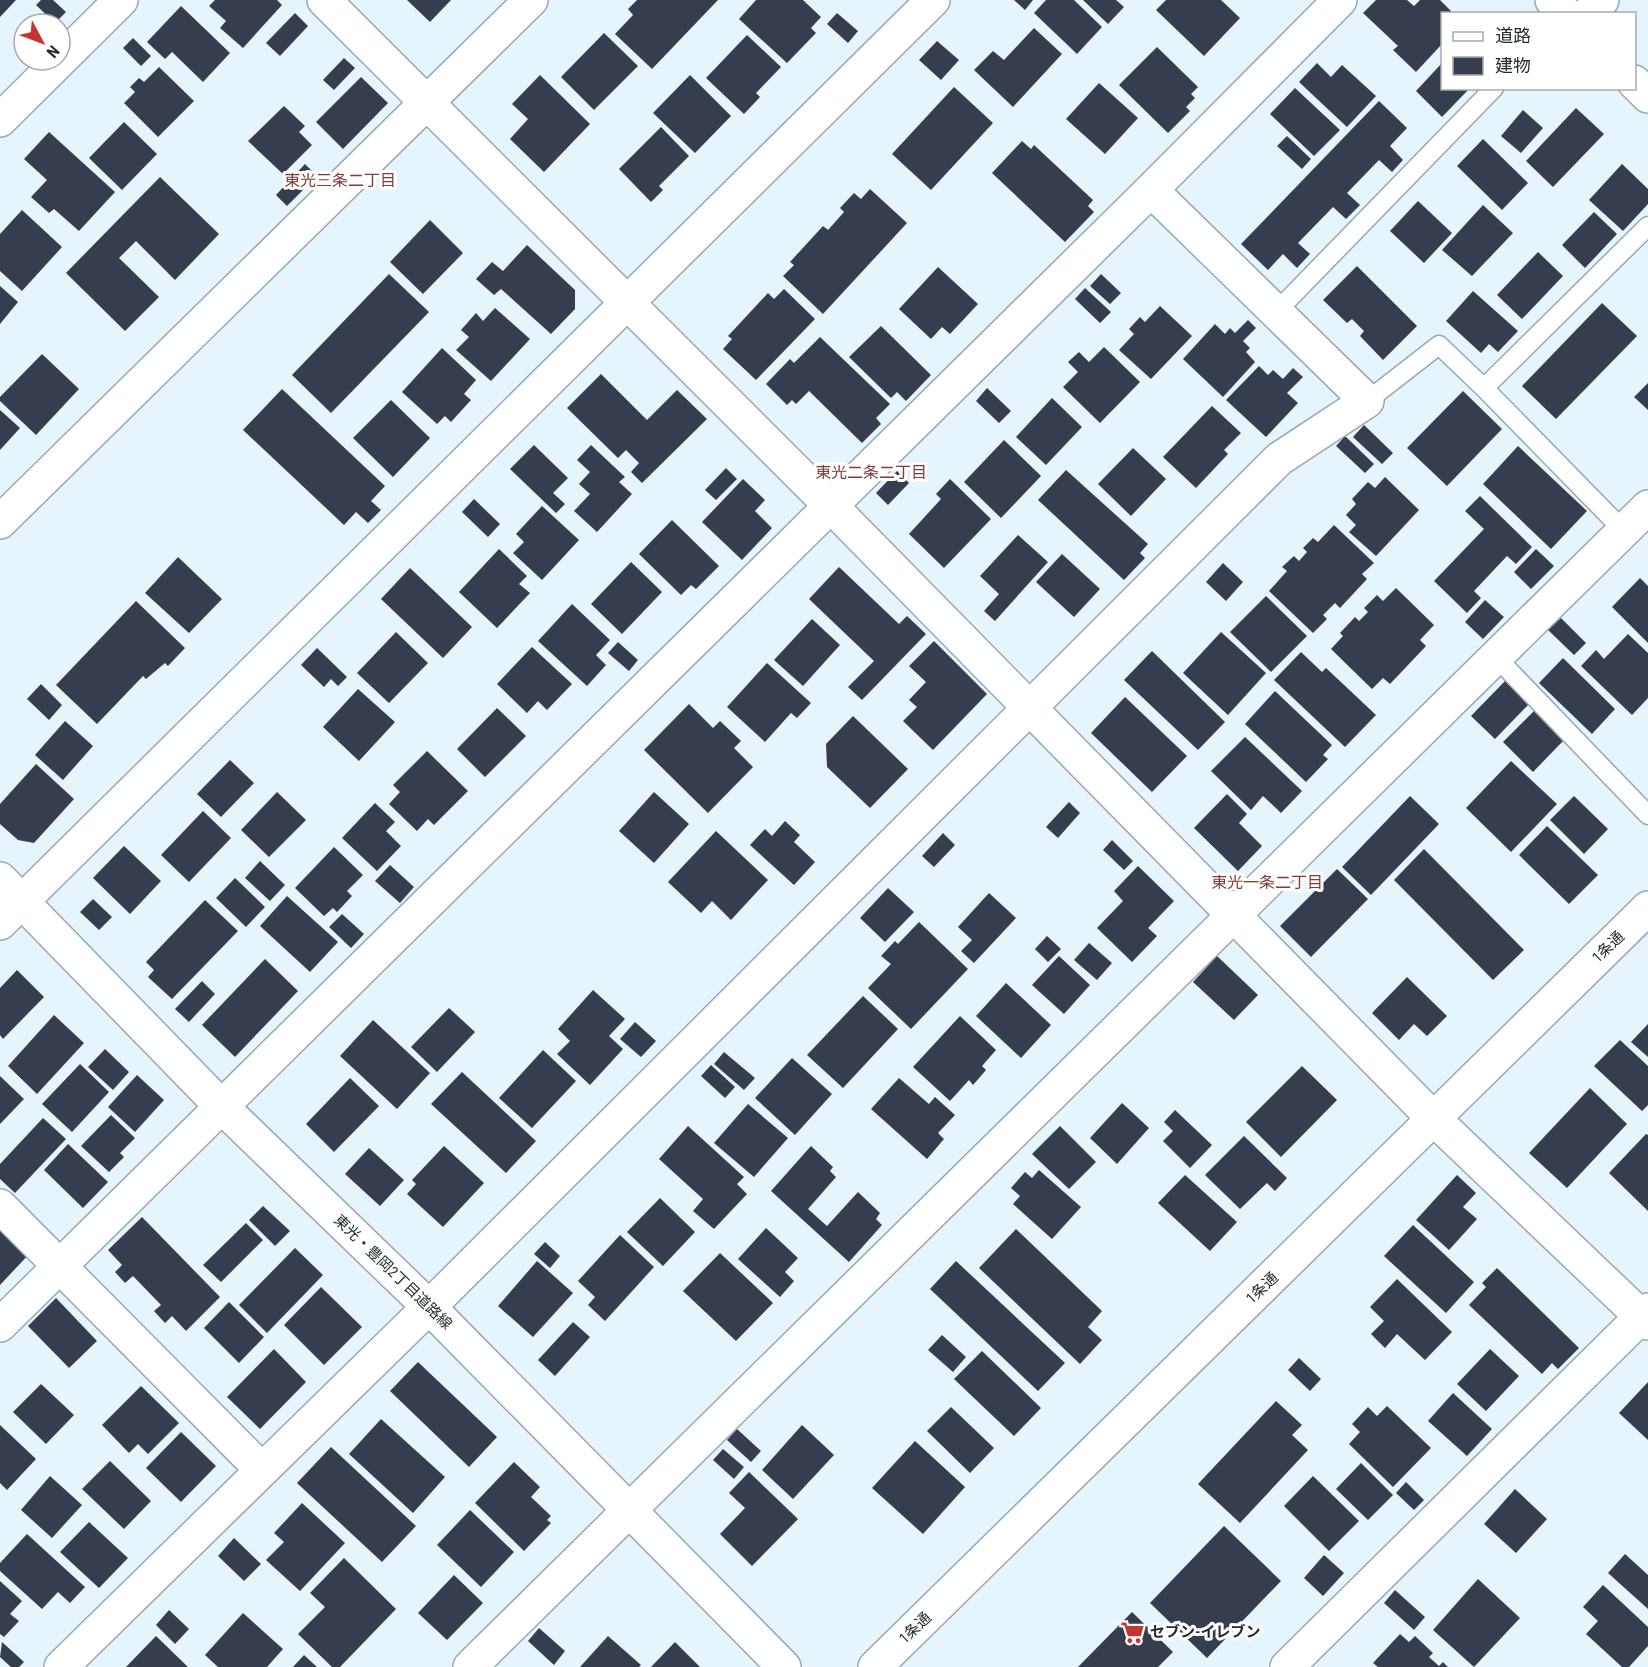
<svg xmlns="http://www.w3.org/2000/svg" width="1648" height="1667" font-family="'Roboto Condensed','Noto Sans JP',sans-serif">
<rect width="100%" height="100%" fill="#e6f4fd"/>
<path fill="#353d4e" d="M0 0H16L0 17Z
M41 0H53L66 12 55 23 36 5Z
M215 0H277L282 5 243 48 220 28 226 21 209 6Z
M407 0H451L430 22Z
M637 0H718L652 69 615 34 633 15 628 9Z
M756 0H803L821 17 811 28 816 33 787 63 739 19Z
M1014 0H1033L1025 10Z
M1046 0H1074L1102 27 1077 54 1034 13Z
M1083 0H1116L1124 7 1108 24Z
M1166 0H1221L1240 18 1204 56 1156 10Z
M1376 0H1407L1414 6 1420 0H1440L1454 14H1442V44L1416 72 1393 50 1398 46 1363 13Z
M181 6 230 53 203 82 172 52 165 59 147 42Z
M295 13 308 26 280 56 266 43Z
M837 13 858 31 848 43 827 24Z
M1034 28 1062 54 1013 107 974 70 993 51 1004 60Z
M604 33 638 66 594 110 561 77Z
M747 35 781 67 756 93 760 97 744 114 706 78Z
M133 38 151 56 141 66 123 48Z
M937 41 959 60 941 80 919 60Z
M1157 47 1198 87 1191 94 1195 98 1186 107 1190 111 1168 133 1119 85Z
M344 58 355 68 334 90 323 80Z
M1317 63 1331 77 1342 65 1376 96 1347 127 1299 82Z
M1442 63V88H1470L1442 117 1416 91Z
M159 67 194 101 158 137 124 103 135 92 130 87 139 78 144 82Z
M540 75 590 124 544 172 510 139 528 119 512 104Z
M690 75 731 116 695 153 653 113Z
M361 77 388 103 343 149 316 122Z
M1099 83 1138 118 1105 154 1066 119Z
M954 87 993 123 931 190 892 154Z
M1295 88 1340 130 1314 156 1270 114Z
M1379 101 1407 128 1390 146 1403 160 1392 172 1379 160 1347 193 1360 205 1346 219 1333 207 1298 243 1310 254 1297 268 1283 254 1268 270 1241 244Z
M284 106 305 126 299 132 312 145 283 174 248 141Z
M1576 108 1604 134 1553 187 1526 161Z
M1523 110 1543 128 1521 153 1501 136Z
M124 122 157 154 122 190 89 158Z
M661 127 689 156 659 186 663 190 651 202 619 169Z
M49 132 115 192 79 231 54 209 49 213 31 197 47 180 24 159Z
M1287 136 1311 159 1302 169 1277 146Z
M1483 139 1528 183 1502 210 1457 166Z
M1022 141 1031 149 1034 145 1093 200 1088 206 1094 212 1065 242 992 173Z
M305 164 317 176 287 206 276 195Z
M1622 164 1648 189V204L1623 231 1589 200Z
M160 177 219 234 175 280 136 241 119 258 159 297 125 331 66 273Z
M870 189 907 223 823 314 783 276 794 265 790 262 823 226 828 230 844 212 840 208 854 193 861 199Z
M1418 201 1452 233 1424 263 1390 231Z
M1483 205 1513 233 1472 276 1442 250Z
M22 210 62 247 22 291 0 271V234Z
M1594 212 1617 234 1585 268 1562 245Z
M430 220 463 253 423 294 390 262Z
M527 245 575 290V309L551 334 501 289 494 295 476 279 492 262 503 271Z
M1538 252 1563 276 1522 319 1497 295Z
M1357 266 1417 326 1383 360 1360 336 1364 331 1352 319 1347 323 1323 300Z
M938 267 978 304 950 334 942 327 931 339 899 309Z
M389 274 429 312 331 413 292 375Z
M1101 274 1121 293 1110 304 1090 286Z
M0 286 18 302 0 324Z
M1085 288 1111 312 1100 323 1075 299Z
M784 289 815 319 756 380 723 349 732 339 728 336 768 293 774 299Z
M1473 291 1518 331 1498 352 1489 344 1481 353 1446 321Z
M1602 303 1637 336 1556 419 1522 386Z
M1160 306 1192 336 1151 379 1119 350 1134 334 1129 329 1140 317 1145 322Z
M495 308 530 339 491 381 456 350 469 337 461 330 476 313 483 321Z
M1248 320 1256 328 1243 341 1250 348 1246 352 1255 362 1223 397 1183 359 1215 324 1225 334 1230 328 1235 333Z
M881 326 931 375 906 401 897 392 891 398 849 357Z
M820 337 890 404 876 418 881 424 862 443 809 391 796 404 792 400 787 405 766 384 790 359 794 363Z
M1104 347 1140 382 1100 423 1063 387 1078 372 1068 362 1079 352 1089 362Z
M442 348 476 380 464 394 471 400 451 422 445 416 437 424 402 392Z
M42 354 79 389 36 435 0 401V397Z
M1259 366 1268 375 1273 370 1283 379 1293 368 1303 377 1287 393 1298 403 1266 437 1226 400Z
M601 374 647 420 677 390 707 419 642 483 631 472 639 463 626 450 618 458 567 408Z
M1648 383V410L1634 397Z
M987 388 1011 411 999 423 976 401Z
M282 389 385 486 371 501 381 510 368 523 356 512 344 525 243 430Z
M1463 391 1502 429 1447 486 1407 448Z
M1052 398 1082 427 1046 465 1016 437Z
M391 400 430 438 393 477 353 438Z
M1212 406 1241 433 1224 450 1228 454 1196 488 1163 457Z
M0 410 20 428 0 450Z
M1364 425 1393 453 1382 464 1353 437Z
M1345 436 1374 464 1365 473 1336 446Z
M1004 440 1041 476 1001 518 964 482Z
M534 445 568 478 553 493 565 504 556 513 510 469Z
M591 445 625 477 619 482 632 494 597 532 574 511 590 494 579 484 590 472 577 460Z
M1518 446 1587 511 1551 549 1483 484Z
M1133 448 1166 479 1131 516 1098 484Z
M726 468 737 479 716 500 705 490Z
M1066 470 1148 544 1140 553 1145 558 1124 580 1038 500Z
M897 471 909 483 888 505 876 493Z
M1385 477 1419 510 1376 556 1349 532 1356 525 1346 515 1356 504 1352 499 1368 482 1375 488Z
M743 479 765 500 755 511 772 528 742 560 702 522Z
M950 479 991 519 944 568 909 534 941 499 936 494Z
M1480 496 1532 547 1516 564 1507 556 1474 591 1481 598 1467 613 1434 581 1484 529 1465 511Z
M474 499 500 524 488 537 462 512Z
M542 506 579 540 542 580 513 553 524 542 516 534Z
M672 520 719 566 696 589 691 585 681 595 639 554Z
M1334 525 1374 563 1362 574 1367 579 1340 608 1335 603 1323 615 1327 619 1313 633 1269 591 1287 571 1282 567 1294 556 1299 561 1307 552 1303 548 1313 538 1318 542Z
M1018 535 1048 562 995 621 984 611 999 594 980 576Z
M499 549 527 576 519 584 530 593 497 628 459 592Z
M1536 549 1554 566 1531 589 1514 572Z
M1062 554 1100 589 1074 617 1036 582Z
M178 557 222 599 189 633 145 593Z
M631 562 662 592 622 634 591 604Z
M1223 563 1243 582 1226 601 1206 582Z
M839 567 899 624 907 616 926 634 862 700 848 687 874 661 809 599Z
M410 568 472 627 443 658 381 599Z
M1640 578 1648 586V643L1612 607Z
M1396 588 1434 625 1420 640 1426 646 1390 684 1383 678 1372 689 1331 649 1343 636 1340 633 1355 617 1359 621 1368 612 1364 608 1377 595 1383 601Z
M1266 596 1307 636 1271 672 1230 632Z
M1485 600 1504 617 1483 639 1465 622Z
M136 601 185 648 168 666 165 663 146 679 143 676 97 724 56 685Z
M572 604 610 640 596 655 606 665 587 686 538 641Z
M1561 618 1586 643 1574 655 1548 630Z
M812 619 840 645 803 686 774 660Z
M396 632 428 663 389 703 357 673Z
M1221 632 1266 673 1228 715 1183 673Z
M1628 634 1648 653V698L1632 715 1581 666 1596 650 1604 659Z
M934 641 987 694 933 750 903 721 917 707 909 700 926 682 909 666Z
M618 642 638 660 629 671 608 653Z
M532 647 572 684 547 710 538 701 527 713 497 684Z
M317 648 347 677 338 686 331 679 324 687 301 665Z
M1152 651 1225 722 1198 750 1124 680Z
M1301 652 1322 672 1326 668 1376 715 1345 747 1274 680Z
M1563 658 1615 709 1592 734 1539 683Z
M767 663 811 703 797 718 791 713 765 742 727 707Z
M1505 681 1529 704 1495 739 1471 716Z
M41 684 62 705 49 720 27 699Z
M358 689 395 722 359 761 323 727Z
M1275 691 1332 745 1323 755 1328 759 1306 782 1245 724Z
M1125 697 1187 756 1152 792 1091 733Z
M689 704 713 728 720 721 741 741 734 748 753 767 708 813 644 750Z
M497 708 526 736 485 777 457 749Z
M1534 711 1564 740 1533 772 1503 742Z
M853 716 908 769 870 808 827 767 826 744Z
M65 721 93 746 63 780 35 755Z
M1245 737 1302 791 1281 813 1263 796 1251 810 1211 771Z
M427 751 468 791 434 825 428 819 417 831 389 804 400 792 393 785Z
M230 760 254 783 221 817 197 794Z
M1511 761 1557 804 1511 852 1466 808Z
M36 764 74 799 34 843 18 840 0 824V804Z
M277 792 306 820 269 857 241 830Z
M654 792 689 824 654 863 619 831Z
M1227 794 1247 814 1239 823 1262 846 1238 871 1194 828Z
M1410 796 1439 824 1371 895 1342 867Z
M1574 796 1608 829 1584 854 1550 820Z
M1069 802 1080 813 1058 838 1046 827Z
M375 803 395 822 386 831 401 846 377 871 342 838Z
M203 811 231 838 189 882 161 855Z
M785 821 800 835 794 842 815 862 794 885 750 845 765 829 772 836Z
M1547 826 1598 875 1569 904 1519 855Z
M716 831 768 880 731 920 712 901 701 913 668 882Z
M943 833 955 845 934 867 922 856Z
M1112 840 1133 861 1124 870 1103 850Z
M124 846 161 881 130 914 93 878Z
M334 847 363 875 347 891 352 896 337 912 333 908 324 916 295 888Z
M1424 849 1524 950 1493 980 1394 880Z
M260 861 285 885 270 901 245 878Z
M390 865 414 887 400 903 375 881Z
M1138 866 1174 901 1148 928 1157 936 1132 962 1097 928 1123 901 1114 891Z
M1337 869 1368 899 1311 957 1280 926Z
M235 878 265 907 246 927 216 898Z
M888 888 914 912 885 942 860 918Z
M989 893 1016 918 974 963 961 951 972 940 958 927Z
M287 896 338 942 310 972 260 926Z
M93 899 112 917 99 930 80 912Z
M205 900 238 931 172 999 148 977 154 970 146 962Z
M342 914 364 934 351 948 329 927Z
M919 922 968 969 911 1029 868 988 891 964 881 956 895 941 898 944Z
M1047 936 1061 949 1048 962 1035 949Z
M1089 943 1112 963 1097 980 1074 960Z
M1059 956 1090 985 1064 1014 1032 985Z
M1217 956 1258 995 1234 1020 1193 982Z
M265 959 298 991 235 1057 202 1025Z
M17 970 44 997 3 1039 0 1035V988Z
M1407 977 1447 1016 1427 1036 1414 1024 1399 1040 1372 1013Z
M202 981 215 994 189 1022 175 1009Z
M1006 983 1051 1025 1021 1058 976 1016Z
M593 990 625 1019 609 1036 623 1049 590 1085 557 1054 570 1041 558 1029Z
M863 996 898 1029 843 1088 807 1055Z
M449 1008 475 1032 437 1072 411 1047Z
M54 1015 84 1043 37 1094 8 1066Z
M960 1016 996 1050 982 1066 986 1070 973 1085 969 1080 950 1101 913 1067Z
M373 1020 430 1073 397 1109 340 1056Z
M635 1022 656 1041 641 1057 620 1039Z
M1648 1024V1057L1631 1042Z
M1620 1040 1648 1066V1105L1642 1111 1594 1066Z
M105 1049 129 1072 113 1090 88 1067Z
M543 1050 576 1081 532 1128 499 1098Z
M724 1052 755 1078 744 1090 714 1064Z
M792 1058 832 1094 795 1135 755 1098Z
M80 1064 109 1092 72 1132 42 1104Z
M711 1065 735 1087 725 1098 701 1076Z
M1302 1066 1337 1100 1281 1157 1246 1122Z
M462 1072 536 1141 506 1173 431 1104Z
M137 1075 164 1100 135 1132 108 1107Z
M0 1076 24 1099 0 1124Z
M350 1078 379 1106 334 1152 306 1124Z
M899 1078 929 1104 935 1097 955 1115 938 1133 944 1139 927 1159 871 1109Z
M1590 1088 1627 1124 1567 1188 1529 1153Z
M1122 1103 1149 1128 1117 1164 1090 1138Z
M748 1104 788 1138 754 1177 714 1143Z
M1175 1110 1212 1145 1190 1168 1163 1141 1173 1131 1164 1122Z
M111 1115 135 1138 120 1153 124 1157 109 1172 81 1146Z
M43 1118 66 1139 15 1193 0 1179V1164Z
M688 1126 744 1177 737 1184 747 1194 714 1229 693 1211 703 1199 659 1159Z
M1060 1126 1096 1162 1069 1189 1032 1154Z
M1646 1134 1648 1135V1211L1609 1173Z
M1244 1136 1287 1178 1275 1191 1267 1183 1240 1209 1205 1175Z
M68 1144 108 1182 83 1208 44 1170Z
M444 1146 484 1183 443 1227 407 1194 416 1184 412 1180Z
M811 1146 833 1167 830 1171 836 1177 808 1209 827 1226 858 1192 880 1213 876 1219 882 1225 849 1262 771 1191Z
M369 1148 404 1180 380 1206 345 1174Z
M1039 1170 1081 1207 1052 1239 1013 1204 1020 1196 1011 1188 1025 1172 1032 1178Z
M1185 1175 1237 1222 1210 1251 1158 1203Z
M1457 1175 1476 1193 1463 1207 1477 1219 1449 1250 1416 1220Z
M660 1198 695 1232 663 1266 627 1232Z
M263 1206 290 1231 275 1246 249 1220Z
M142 1217 220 1297 186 1331 172 1316 165 1323 154 1311 161 1305 133 1276 125 1283 115 1272 122 1265 108 1250Z
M246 1223 263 1240 221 1282 203 1265Z
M0 1224 32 1251 0 1285Z
M1413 1225 1474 1282 1446 1313 1384 1256Z
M766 1228 798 1258 785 1272 794 1281 780 1297 738 1259Z
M1016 1229 1102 1311 1088 1327 1102 1340 1080 1364 979 1268Z
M620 1235 654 1267 605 1321 588 1305 595 1297 578 1281Z
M545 1242 560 1256 550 1268 534 1254Z
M295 1248 323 1275 267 1333 239 1305Z
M720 1253 773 1303 736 1341 683 1291Z
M537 1261 573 1293 533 1337 498 1306Z
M956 1261 1065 1363 1038 1391 930 1289Z
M1497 1268 1579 1348 1558 1369 1552 1363 1542 1374 1469 1305 1486 1287 1482 1283Z
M1397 1279 1452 1332 1425 1360 1397 1334 1385 1348 1371 1334 1384 1321 1370 1307Z
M321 1287 362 1327 324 1365 284 1325Z
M56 1298 97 1341 69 1368 28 1326Z
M229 1302 264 1337 239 1363 204 1328Z
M573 1322 590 1337 555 1376 538 1360Z
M942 1335 966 1357 953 1372 928 1350Z
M274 1349 306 1382 260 1429 227 1397Z
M1490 1349 1519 1376 1486 1411 1457 1384Z
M982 1351 1041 1408 1014 1436 954 1379Z
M1299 1358 1321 1379 1310 1391 1288 1370Z
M418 1362 497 1437 469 1467 390 1391Z
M1648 1382V1440L1619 1413Z
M41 1384 74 1415 46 1444 13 1412Z
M141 1386 179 1423 148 1454 138 1444 129 1453 102 1425Z
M1453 1393 1492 1429 1467 1456 1428 1421Z
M1276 1401 1302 1425 1292 1435 1308 1450 1240 1523 1198 1484Z
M1387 1406 1431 1448 1393 1487 1349 1444 1360 1432 1352 1424 1368 1407 1377 1416Z
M951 1407 994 1448 970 1473 927 1431Z
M381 1419 445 1477 413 1513 349 1454Z
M0 1425 36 1459 7 1490 0 1483Z
M802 1425 834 1455 793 1499 762 1470Z
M737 1429 761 1451 751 1462 727 1440Z
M181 1432 216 1466 181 1502 146 1468Z
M915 1441 965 1487 923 1534 872 1488Z
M331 1447 416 1526 382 1562 297 1483Z
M723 1449 744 1467 734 1479 713 1460Z
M110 1461 151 1501 124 1529 82 1489Z
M514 1462 540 1487 531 1497 551 1516 547 1520 551 1523 524 1551 475 1503Z
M1361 1463 1393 1495 1368 1520 1336 1489Z
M749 1472 798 1519 752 1566 720 1534 745 1508 729 1493Z
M50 1476 82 1505 52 1538 21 1510Z
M1313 1476 1359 1521 1329 1551 1284 1506Z
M1406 1482 1424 1500 1414 1510 1396 1493Z
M1515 1489 1547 1519 1516 1553 1484 1524Z
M302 1503 345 1543 300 1591 266 1560 284 1542 274 1533Z
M470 1510 514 1552 481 1587 437 1545Z
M89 1522 128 1558 99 1588 60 1552Z
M1224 1526 1281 1581 1207 1658 1150 1603Z
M27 1534 85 1587 70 1603 58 1592 42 1609 0 1571V1563Z
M234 1538 261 1564 244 1581 218 1556Z
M1625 1554 1648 1575V1609L1608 1573Z
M1324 1555 1344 1573 1323 1596 1304 1578Z
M344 1558 396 1609 340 1667H332L298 1634 325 1607 310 1593Z
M454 1575 483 1603 447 1640 418 1613Z
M1478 1579 1520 1618 1474 1667 1433 1630Z
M0 1581 22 1601 10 1614 19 1621 4 1637 0 1634Z
M1603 1585 1648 1627V1646L1629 1667H1622L1586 1634 1598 1621 1583 1607Z
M1395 1590 1425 1617 1414 1630 1384 1603Z
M169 1610 189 1629 175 1644 156 1625Z
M1132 1612 1173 1652 1158 1667H1078Z
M243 1613 283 1649 267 1667H218L205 1655Z
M539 1628 565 1651 554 1665 528 1641Z
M1400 1634 1409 1642 1415 1636 1433 1653 1429 1657 1439 1666 1443 1662 1448 1667H1378L1373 1663Z
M156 1636 188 1667H126Z
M608 1636 641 1665 639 1667H580Z
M2 1642 24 1662 19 1667H11L0 1657Z
M675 1642 700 1667H651Z
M304 1655 317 1667H293Z"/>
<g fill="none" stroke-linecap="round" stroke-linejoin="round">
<defs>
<path id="service" d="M1277 311 1494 88
M1484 388 1648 226
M1367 401 1439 345 1484 388 1624 531
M1495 656 1648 815"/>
<path id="minor" d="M324 0 831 506 1434 1119 1648 1323
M1588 14 1602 0
M0 120 121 0
M0 522 531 0
M0 923 933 0
M0 1206 262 1470
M0 1325 1151 190 1340 0
M61 1667 429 1307 1279 459 1367 401 1151 190
M470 1667 1648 507
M1287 1667 1648 1310"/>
<path id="tertiary" d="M0 879 221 1106 429 1307 784 1667"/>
<path id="secondary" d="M1552 0 1566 14
M1634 82 1648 96
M875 1667 1648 908"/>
</defs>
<use href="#service" stroke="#94a9b7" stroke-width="21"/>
<use href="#minor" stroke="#94a9b7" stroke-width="36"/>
<use href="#tertiary" stroke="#94a9b7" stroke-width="36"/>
<use href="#secondary" stroke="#94a9b7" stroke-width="36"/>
<use href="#service" stroke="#fff" stroke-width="18"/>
<use href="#minor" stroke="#fff" stroke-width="33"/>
<use href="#tertiary" stroke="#fff" stroke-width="33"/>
<use href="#secondary" stroke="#fff" stroke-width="33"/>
</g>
<defs>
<symbol id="supermarket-bare" viewBox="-9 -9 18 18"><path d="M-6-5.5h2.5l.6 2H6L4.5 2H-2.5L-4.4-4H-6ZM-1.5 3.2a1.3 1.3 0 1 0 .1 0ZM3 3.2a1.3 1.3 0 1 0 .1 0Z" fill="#c33433" stroke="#fff" stroke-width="2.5" paint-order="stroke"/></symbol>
</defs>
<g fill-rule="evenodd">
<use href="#supermarket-bare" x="1116" y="1616" width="33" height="33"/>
</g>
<g text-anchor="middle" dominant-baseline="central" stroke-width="6" stroke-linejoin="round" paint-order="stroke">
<g font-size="15" fill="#222b30" stroke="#fff">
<text transform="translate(1608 947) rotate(-44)">1条通</text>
<text transform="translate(393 1272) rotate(44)">東光・豊岡2丁目道路線</text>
<text transform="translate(1262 1288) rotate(-44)">1条通</text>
<text transform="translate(915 1628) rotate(-44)">1条通</text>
</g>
<g font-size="15" font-weight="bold" fill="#222b30" stroke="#fff" text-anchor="start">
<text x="1150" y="1632">セブン-イレブン</text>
</g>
<g font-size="16" fill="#833b37" stroke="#fff">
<text x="340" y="180">東光三条二丁目</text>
<text x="871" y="472">東光二条二丁目</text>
<text x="1267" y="882">東光一条二丁目</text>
</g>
</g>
<rect x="1441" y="12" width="195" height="78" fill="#ffffff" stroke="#a7aaac" stroke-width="1.5"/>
<rect x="1453" y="32" width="30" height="9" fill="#ffffff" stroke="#a7aaac" stroke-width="1.5"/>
<text x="1495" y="42" font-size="18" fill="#222b30">道路</text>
<rect x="1453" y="57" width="30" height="18" fill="#353d4e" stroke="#a7aaac" stroke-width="1.5"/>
<text x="1495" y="72" font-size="18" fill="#222b30">建物</text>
<g transform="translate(42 42) rotate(131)"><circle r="28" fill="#ffffff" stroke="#a7aaac" stroke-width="1.5"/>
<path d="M0-4.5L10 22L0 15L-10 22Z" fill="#c33433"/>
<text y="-9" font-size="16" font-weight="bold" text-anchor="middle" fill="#222b30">N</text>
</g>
</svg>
